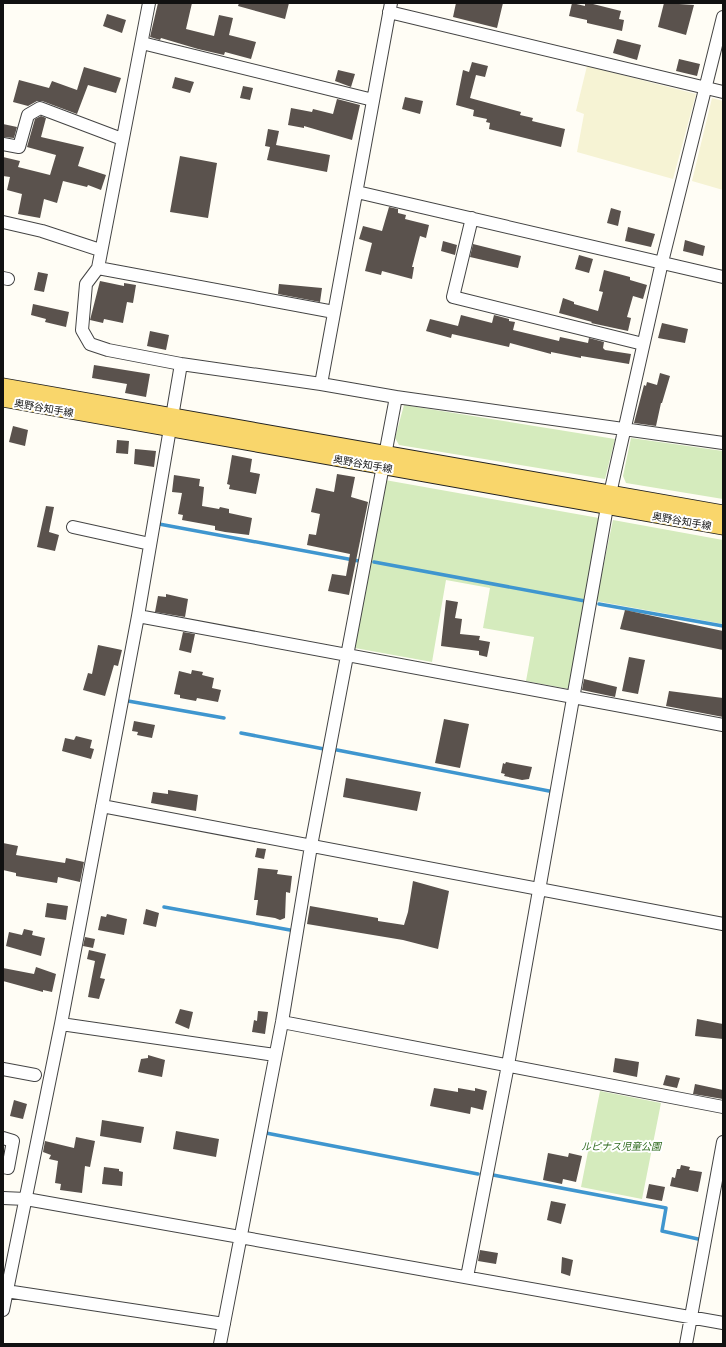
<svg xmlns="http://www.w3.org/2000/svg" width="726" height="1347" font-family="Georgia,'Noto Sans JP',serif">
<rect width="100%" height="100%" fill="#fffdf5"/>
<path fill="#f6f3d4" d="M587 66 696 94 673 179 577 152 584 114 576 111Z
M712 98 723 101V190L692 181Z"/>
<path fill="#d5ebbd" d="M404 405 615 439 605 479 399 445 395 438Z
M631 438 723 451V499L626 483 623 476Z
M385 480 599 518 569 689 526 681 534 637 483 628 490 588 446 580 432 662 355 648Z
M613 520 723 540V624L596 601Z
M600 1091 661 1103 642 1199 581 1187Z"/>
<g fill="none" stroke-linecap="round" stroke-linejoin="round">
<path stroke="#3f96cf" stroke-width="3.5" d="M159 524 359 561
M374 562 585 601
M599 604 723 626
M128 701 224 718
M241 733 324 749
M337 750 549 791
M164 907 290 930
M266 1133 478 1174
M493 1175 666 1208 662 1231 698 1239"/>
</g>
<path fill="#5a524d" d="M158 3H192L186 29 214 36 219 15 233 18 229 35 256 42 251 59 225 52 224 55 198 49 161 38 160 40 150 37Z
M239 3H289L285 19 238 6Z
M456 3H503L497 28 453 17Z
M572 3 585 6V3H589L621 11 619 19 624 20 622 31 587 23V20L569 16Z
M664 3 694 5 686 35 658 27Z
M107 14 126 20 122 33 103 26Z
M617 39 641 45 637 60 613 53Z
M679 59 700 64 697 76 676 71Z
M472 62 488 66 485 77 476 75 470 98 521 112 520 115 533 118 532 121 565 129 561 147 489 129 490 123 486 122 487 119 473 116 474 110 456 105 463 70 469 72Z
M84 67 121 78 116 93 88 85 77 114 42 101H37L28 106 13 102 19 80 49 88 52 81 77 90Z
M338 70 355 74 351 87 335 81Z
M175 77 194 82 190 93 172 88Z
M243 86 253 88 250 100 240 98Z
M405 97 423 101 420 114 402 109Z
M337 99 360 105 352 140 304 126V128L288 125 291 108 312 112 313 109 333 114Z
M41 116 46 118 41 137 84 147 78 166 106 175 101 190 88 185 87 187 63 181 57 203 44 199 40 218 18 214 22 194 7 190 10 177 3 176V157L20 161 18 167 50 175 56 155 27 147 35 119Z
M3 124 17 127 14 138 3 137Z
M268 129 279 131 276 145 330 155 327 172 267 160 270 147 265 146Z
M180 156 217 163 208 218 170 212Z
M389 207 398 209V213L406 215 405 219 429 225 426 238 420 236 412 267H414L412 279 382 271 381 275 365 271 372 243 359 239 363 226 382 231Z
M611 208 621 211 618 226 607 223Z
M628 227 655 234 651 247 625 241Z
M685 240 705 246 703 256 683 251Z
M443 241 457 245 455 255 441 251Z
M473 244 521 256 518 268 470 257Z
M579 255 593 259 589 273 575 269Z
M604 270 630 277V280L647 285 643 299 633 296 627 317 631 318 628 331 591 323 592 322 559 313 563 298 574 302V304L598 311 603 292 599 291Z
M38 272 48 274 44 292 34 290Z
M100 281 124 286V283L136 285 133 303 127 302 123 323 104 319 103 323 90 320Z
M279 284 322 288 320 302 278 294Z
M33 304 69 312 66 327 45 322 46 319 31 315Z
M461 315 492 323 494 315 509 319V321L515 322 513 330 559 341 560 337 588 343 589 338 604 342 603 348 605 350 631 354 629 364 581 356V358L551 352V354L510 343 509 347 452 334 451 338 426 331 430 319 458 326Z
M662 323 688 329 685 343 658 338Z
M150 331 169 335 166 350 147 346Z
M94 365 150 374 146 397 125 393 127 384 92 378Z
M660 373 670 376 662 403H661L656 426 634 423 644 385 646 386 647 382 657 385Z
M13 426 28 430 25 446 9 442Z
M117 440 129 441 128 454 116 453Z
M135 449 156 451 154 467 134 464Z
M232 455 252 459 250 472 260 474 256 494 229 489 230 485 227 484 228 479Z
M337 474 355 477 351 497 368 502 349 595 328 591 332 574 346 576 350 554 307 545 309 534 316 535 320 514 311 512 316 488 334 492Z
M174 475 200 479 199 486 204 487 202 506 219 509 220 507 229 509V513L252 518 249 535 225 532 215 530V526L182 520 183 515 178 514 182 493 172 492Z
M46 506 54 507 49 532 59 535 55 551 37 547Z
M166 594 188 599 185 617 155 612 158 596 166 597Z
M446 600 458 602 455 618 462 619 460 634 480 636 479 640 490 642 487 657 479 655V651L441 646Z
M625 610 723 631V650L620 629Z
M183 632 195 634 191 653 179 650Z
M98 645 122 650 118 666 114 665 105 696 83 690 88 673 92 674Z
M629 657 645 660 638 694 622 691Z
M192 670 203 672 202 675 214 678 212 688 221 690 218 702 197 698 196 701 180 698V695L174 694 179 671 191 674Z
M584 679 617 687 615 697 582 690Z
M669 691 723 698V717L666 706Z
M444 719 469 724 460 768 435 763Z
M134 721 155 725 152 738 137 735 138 732 132 731Z
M76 736 92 740 90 748 94 749 91 759 62 751 65 738 74 740Z
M506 762 532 767 529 779 522 780 504 776 505 774 501 773 503 763 505 764Z
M346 778 421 792 417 811 343 797Z
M168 790 198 795 196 811 151 803 153 792 168 794Z
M3 843 18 846 16 855 65 863 66 858 84 862 80 882 58 877 57 883 16 876V873L3 870Z
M257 848 266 849 264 859 255 857Z
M258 868 278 870 277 874 292 876 290 893 286 892 285 918 280 920 275 918 256 915 258 900H254Z
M413 881 449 891 438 949 403 940 307 924 310 906 378 918V921L404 925 408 912Z
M47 903 68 906 66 920 45 917Z
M146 909 159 913 156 927 143 924Z
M107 914 127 919 124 935 98 930 101 916 106 917Z
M24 929 33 931 32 935 45 938 41 956 6 946 9 932 22 935Z
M85 937 95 939 93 948 83 946Z
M89 950 106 954 100 978 105 979 99 999 88 997 95 961 87 959Z
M36 967 56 974 52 992 43 990V992L3 981V968L34 974Z
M180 1009 193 1012 189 1029 175 1023Z
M258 1011 268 1012 265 1034 252 1032 254 1020 257 1021Z
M697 1019 723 1024V1039L695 1036Z
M148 1055 165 1060 162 1077 138 1072 141 1059 148 1058Z
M615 1058 639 1062 637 1077 613 1072Z
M666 1075 680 1078 677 1088 663 1085Z
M695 1084 723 1090V1099L693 1094Z
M434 1088 458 1092V1088L475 1091V1088L487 1091 483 1110 471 1107 470 1114 430 1106Z
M14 1100 27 1104 23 1119 10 1116Z
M102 1120 144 1127 141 1143 100 1136Z
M176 1131 219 1139 216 1157 173 1149Z
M76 1137 95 1141 90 1167 85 1166 82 1193 60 1190 61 1184 55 1183 58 1161 49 1159 51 1155 43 1152 45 1141 74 1148Z
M548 1153 568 1157 569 1153 582 1156 576 1182 563 1179 562 1184 543 1180Z
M681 1165 690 1167 689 1170 702 1172 698 1192 670 1186 672 1177 675 1178 677 1169H680Z
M104 1167 119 1169V1171L123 1172 122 1186 102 1184Z
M649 1184 665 1187 662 1201 646 1198Z
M551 1201 566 1204 561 1224 547 1220Z
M480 1250 498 1253 496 1264 478 1261Z
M562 1257 573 1260 570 1276 561 1273Z"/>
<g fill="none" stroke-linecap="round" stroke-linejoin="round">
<defs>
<path id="minor" d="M149 3 98 268 86 284 82 330 90 344 108 350 181 364 321 384 396 397 723 443
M389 12 723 92
M142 43 373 100
M3 144 19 147 28 115 40 108 122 139
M357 192 723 277
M472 218 453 297 643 344
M3 222 42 231 100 250
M98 268 334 312
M3 278 8 279
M321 384 391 3
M73 527 150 544
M138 616 723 725
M102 806 723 924
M282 1022 723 1107
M61 1024 275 1055
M3 1069 35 1075
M3 1138 13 1141 8 1168 3 1167
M3 1198 26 1199 723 1323
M467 1277 508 1065 607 507 662 262 723 17
M6 1291 224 1324
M3 1310 61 1024 138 616 181 364
M220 1344 282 1022 311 846 396 397
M686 1344 723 1142"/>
<path id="major" d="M3 386 723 513
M3 399 723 527"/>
</defs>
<use href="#minor" stroke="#444" stroke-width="14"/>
<use href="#major" stroke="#222" stroke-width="17"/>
<use href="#minor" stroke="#fff" stroke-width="12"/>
<use href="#major" stroke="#f9d66b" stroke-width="15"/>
</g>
<g text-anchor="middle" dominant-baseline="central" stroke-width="4" stroke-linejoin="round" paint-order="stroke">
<g font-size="10" fill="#111" stroke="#fff">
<text transform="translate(44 407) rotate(10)">奥野谷知手線</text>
<text transform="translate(363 463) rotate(10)">奥野谷知手線</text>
<text transform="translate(682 520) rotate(10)">奥野谷知手線</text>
</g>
<g font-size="10" font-style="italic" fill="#2f6b1f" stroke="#fff">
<text x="621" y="1145">ルピナス児童公園</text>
</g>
</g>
<rect width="726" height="1347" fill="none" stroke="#111111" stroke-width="8"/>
</svg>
